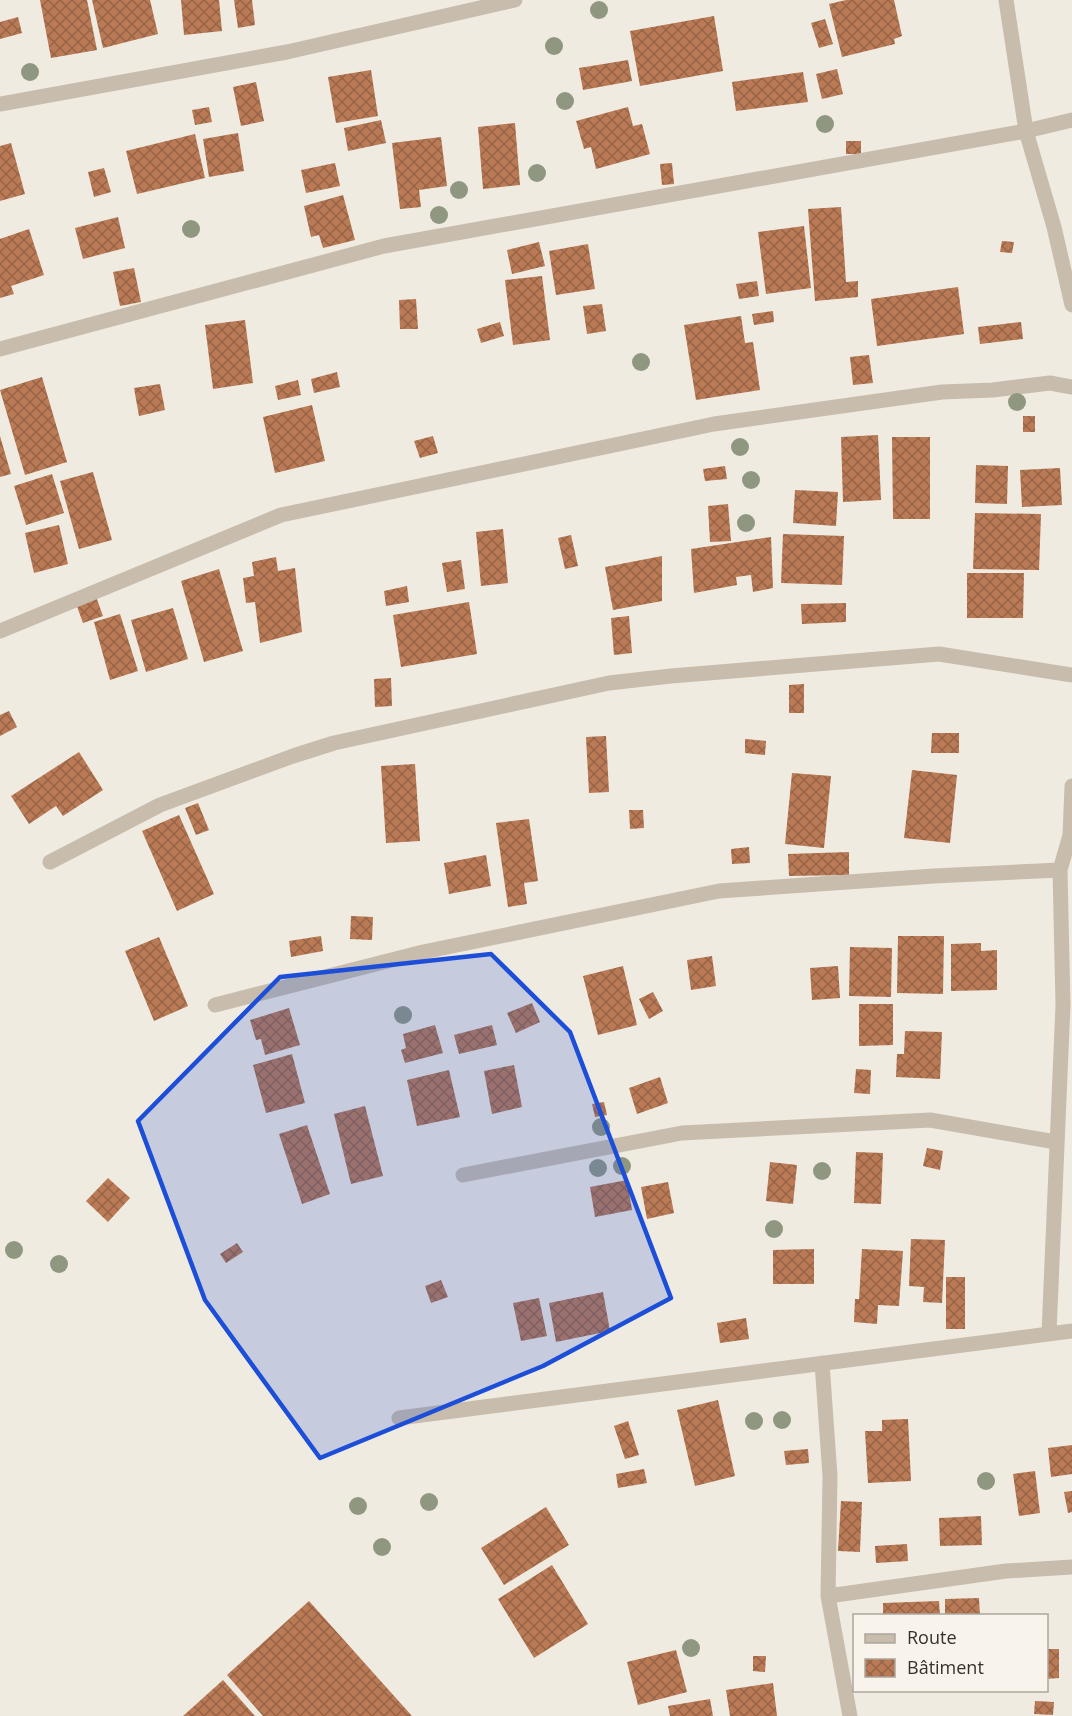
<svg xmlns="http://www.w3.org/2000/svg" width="1072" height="1716" font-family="'Open Sans',sans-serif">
<defs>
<pattern id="building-cross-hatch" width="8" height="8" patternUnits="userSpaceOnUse" patternTransform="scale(1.5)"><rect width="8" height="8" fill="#b97a55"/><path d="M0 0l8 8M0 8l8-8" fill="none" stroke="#976447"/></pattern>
</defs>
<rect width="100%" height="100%" fill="#f0ebe0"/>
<path fill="url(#building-cross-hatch)" d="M40 0H87L97 50 51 58Z
M92 0H150L158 34 103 48Z
M181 0H219L222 31 184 35Z
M234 0H252L255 25 238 28Z
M846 0H894L902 36 894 39 895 44 842 57 829 4Z
M714 16 723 71 640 86 630 31Z
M18 17 22 33 0 39V22Z
M825 19 833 44 819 48 811 23Z
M628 60 632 81 583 90 579 68Z
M837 69 843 94 822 99 816 74Z
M371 70 378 116 336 123 328 77Z
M803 72 808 102 736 111 732 82Z
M256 82 264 121 241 126 233 87Z
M209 107 212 122 195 125 192 110Z
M628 107 633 126 642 124 650 154 596 169 591 147 584 149 576 121Z
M381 120 386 143 348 151 344 128Z
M515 123 520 185 483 189 478 127Z
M238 133 244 171 209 177 203 139Z
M195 134 205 178 137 194 126 151Z
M441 137 447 186 419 190 421 207 400 209 392 143Z
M846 141H861V154H846Z
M11 143 25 194 0 201V146Z
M335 163 340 186 306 193 301 170Z
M672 163 674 184 662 185 660 164Z
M104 168 111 192 94 197 88 172Z
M343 195 355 240 323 248 319 235 311 237 304 206Z
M841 207 846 282 858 281V297L815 301 808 209Z
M118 217 125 248 83 259 75 228Z
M804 226 811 288 766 294 758 232Z
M29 229 44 275 11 286 14 294 0 298V239Z
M1002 241 1014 242 1012 253 1000 252Z
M539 242 545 266 512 274 507 250Z
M588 244 595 289 556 295 549 251Z
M134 268 141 302 120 306 113 272Z
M542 276 550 340 513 345 505 280Z
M757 281 759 296 739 299 736 284Z
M958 287 964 334 877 346 871 299Z
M416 299 418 329H400L399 300Z
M602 304 606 331 587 334 583 306Z
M773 311 774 322 754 325 752 314Z
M741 316 745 343 753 342 760 390 696 400 684 325Z
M245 320 253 383 213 389 205 325Z
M500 322 504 336 481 343 477 329Z
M1021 322 1023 339 980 344 978 327Z
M869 355 873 383 853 385 850 357Z
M337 372 340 387 314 393 311 379Z
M42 377 67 462 25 475 0 390Z
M298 380 301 395 278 400 275 386Z
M160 384 165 410 139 416 134 388Z
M312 405 325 461 275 473 263 417Z
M1023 416H1035V432H1023Z
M878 435 881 500 843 502 841 437Z
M0 436 11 474 0 477Z
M433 436 438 453 420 458 414 441Z
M892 437H930V519H893Z
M976 465 1008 466 1007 504 975 503Z
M725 466 727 479 705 481 703 469Z
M1060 468 1062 505 1022 507 1020 470Z
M93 472 112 540 79 549 60 481Z
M52 474 64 513 26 525 14 486Z
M795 490 838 492 836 526 793 523Z
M728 504 731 541 710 542 708 506Z
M975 513 1041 514 1039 570 973 569Z
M59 525 68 564 34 573 25 533Z
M503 529 508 583 481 586 476 532Z
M783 534 844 536 842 585 781 583Z
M571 535 578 566 565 569 558 538Z
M771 537 773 588 753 592 751 575 736 577 737 585 694 593 691 549Z
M662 556V601L613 610 605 567Z
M276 557 278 571 295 568 302 632 260 643 255 602 246 603 243 578 254 576 252 562Z
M461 560 465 589 447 592 442 563Z
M219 569 243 651 204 662 181 581Z
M967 573H1024L1023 618H967Z
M407 586 409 602 386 606 384 591Z
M95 594 103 616 83 623 75 601Z
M469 602 477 654 401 667 393 615Z
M846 603V622L802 624 801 604Z
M173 608 188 659 146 672 131 620Z
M120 614 138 671 110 680 94 622Z
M629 616 632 653 614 655 611 618Z
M391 678 392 706 375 707 374 679Z
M804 684V713H789V685Z
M9 711 17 727 0 736V715Z
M932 733H959V753H931Z
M606 736 609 792 589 793 586 737Z
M745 739 766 741 765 755 745 753Z
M79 752 103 790 63 816 56 806 29 824 11 796Z
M415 764 420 841 386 843 381 766Z
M912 770 957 775 950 843 904 838Z
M792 773 831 776 824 848 785 844Z
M198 803 209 830 196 835 185 808Z
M629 810H643L644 828 630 829Z
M179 815 214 894 177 911 142 831Z
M529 819 538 881 524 883 527 904 508 907 496 823Z
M749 847 750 863 732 864 731 849Z
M849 852V875L789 876 788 854Z
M486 855 491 886 449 894 444 863Z
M351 916 373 917 372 940 350 939Z
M321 936 323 951 291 957 289 941Z
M898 936H944L943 994 897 993Z
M159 937 188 1006 154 1021 125 951Z
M981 943V951L997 950V990L951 991V944Z
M850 947 892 948 891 997 849 996Z
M712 956 716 986 691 990 687 960Z
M623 966 637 1025 598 1035 583 976Z
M838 966 840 998 812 1000 810 968Z
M653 992 663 1011 649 1019 639 999Z
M532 1003 540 1022 516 1033 507 1013Z
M859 1004H893V1045L859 1046Z
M289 1008 300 1045 265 1055 261 1039 256 1040 250 1020Z
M435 1025 443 1053 405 1063 401 1050 406 1048 403 1034Z
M492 1025 497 1045 459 1054 454 1035Z
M905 1031 942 1032 940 1079 896 1077 897 1054H904Z
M292 1054 305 1103 266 1113 253 1065Z
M514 1065 522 1107 492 1114 484 1071Z
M856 1069 871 1070 870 1094 854 1093Z
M449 1070 460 1117 417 1126 407 1080Z
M660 1077 668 1103 637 1114 629 1088Z
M604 1102 607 1115 595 1117 592 1104Z
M365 1106 383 1176 351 1184 334 1114Z
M307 1125 330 1194 302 1204 279 1134Z
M927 1148 943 1151 940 1170 923 1166Z
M856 1152 883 1153 881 1204 854 1203Z
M770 1162 797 1165 793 1204 766 1201Z
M108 1178 130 1198 108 1222 86 1201Z
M627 1180 632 1210 595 1217 590 1187Z
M668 1182 674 1213 647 1219 641 1187Z
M911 1239 945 1240 942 1303 923 1302 924 1287 909 1286Z
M237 1243 243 1252 226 1263 220 1254Z
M814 1249V1284H773V1250Z
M862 1249 903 1251 899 1306 878 1305 877 1324 854 1322 855 1299H859Z
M946 1277H965V1329H946Z
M441 1280 448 1297 431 1303 425 1286Z
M603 1292 610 1331 556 1342 549 1303Z
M539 1298 547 1336 521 1341 513 1303Z
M746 1318 749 1339 720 1343 717 1323Z
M718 1400 735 1476 695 1486 677 1410Z
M908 1419 911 1481 868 1483 865 1431H882V1420Z
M628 1421 639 1455 625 1459 614 1426Z
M1072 1445V1474L1051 1477 1048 1448Z
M808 1449 809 1463 786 1465 784 1451Z
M644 1469 647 1483 618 1488 616 1474Z
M1035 1471 1040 1513 1019 1516 1013 1474Z
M1072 1491V1512L1068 1513 1064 1492Z
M841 1501 862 1502 860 1552 838 1551Z
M546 1507 569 1545 504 1585 481 1548Z
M981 1516 982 1545 940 1546 939 1518Z
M907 1544 908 1561 876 1563 875 1546Z
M552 1565 588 1624 534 1658 498 1599Z
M979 1598 980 1616H945V1599Z
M309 1601 412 1716H263L227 1675Z
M939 1601 940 1616H883V1603Z
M1046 1649H1059V1678L1046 1679Z
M676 1650 687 1692 638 1705 627 1662Z
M753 1656H766L765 1672 753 1671Z
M223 1680 255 1716H183Z
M773 1683 777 1716H730L726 1690Z
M710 1699 713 1716H670L668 1706Z
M1035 1701 1054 1702 1053 1715 1034 1714Z"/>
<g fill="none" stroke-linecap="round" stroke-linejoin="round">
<path stroke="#c8bdad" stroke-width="15" d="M1006 0 1026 131 1054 227 1072 305
M0 104 287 52 515 0
M0 349 384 246 1026 131 1072 120
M0 631 281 515 714 424 942 392 993 390 1050 383 1072 387
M50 862 160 805 293 756 334 743 609 683 671 676 939 654 1072 675
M215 1005 423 952 719 891 934 876 1060 870
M463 1175 682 1133 930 1120 1056 1142
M1049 1333 1063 1005 1060 870 1070 835 1072 786
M822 1363 830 1476 828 1596 850 1716
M399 1418 1072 1331
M828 1596 1006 1571 1072 1567"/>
</g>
<g fill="#909780">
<circle cx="599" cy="10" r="9"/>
<circle cx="554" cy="46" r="9"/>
<circle cx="30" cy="72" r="9"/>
<circle cx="565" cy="101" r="9"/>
<circle cx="825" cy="124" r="9"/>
<circle cx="537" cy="173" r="9"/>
<circle cx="459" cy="190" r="9"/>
<circle cx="439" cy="215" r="9"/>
<circle cx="191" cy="229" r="9"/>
<circle cx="641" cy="362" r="9"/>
<circle cx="1017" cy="402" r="9"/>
<circle cx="740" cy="447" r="9"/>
<circle cx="751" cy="480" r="9"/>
<circle cx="746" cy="523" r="9"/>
<circle cx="403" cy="1015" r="9"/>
<circle cx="601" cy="1127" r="9"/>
<circle cx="622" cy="1166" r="9"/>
<circle cx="598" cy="1168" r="9"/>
<circle cx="822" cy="1171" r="9"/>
<circle cx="774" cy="1229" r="9"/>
<circle cx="14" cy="1250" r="9"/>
<circle cx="59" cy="1264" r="9"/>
<circle cx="782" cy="1420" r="9"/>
<circle cx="754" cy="1421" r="9"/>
<circle cx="986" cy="1481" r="9"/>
<circle cx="429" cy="1502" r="9"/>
<circle cx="358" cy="1506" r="9"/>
<circle cx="382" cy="1547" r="9"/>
<circle cx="691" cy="1648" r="9"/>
</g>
<path fill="#1d4ed8" fill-opacity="0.2" stroke="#1d4ed8" stroke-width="4.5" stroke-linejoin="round" d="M491 954 570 1032 671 1298 543 1366 320 1458 205 1300 138 1121 280 977Z"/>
<rect x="853" y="1614" width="195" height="78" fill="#f8f4ec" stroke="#aba69f" stroke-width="1.5"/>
<rect x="865" y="1634" width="30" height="9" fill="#c8bdad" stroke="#aba69f" stroke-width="1.5"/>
<text x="907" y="1644" font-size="18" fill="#37302b">Route</text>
<rect x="865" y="1659" width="30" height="18" fill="url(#building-cross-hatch)" stroke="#aba69f" stroke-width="1.5"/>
<text x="907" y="1674" font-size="18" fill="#37302b">Bâtiment</text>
</svg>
